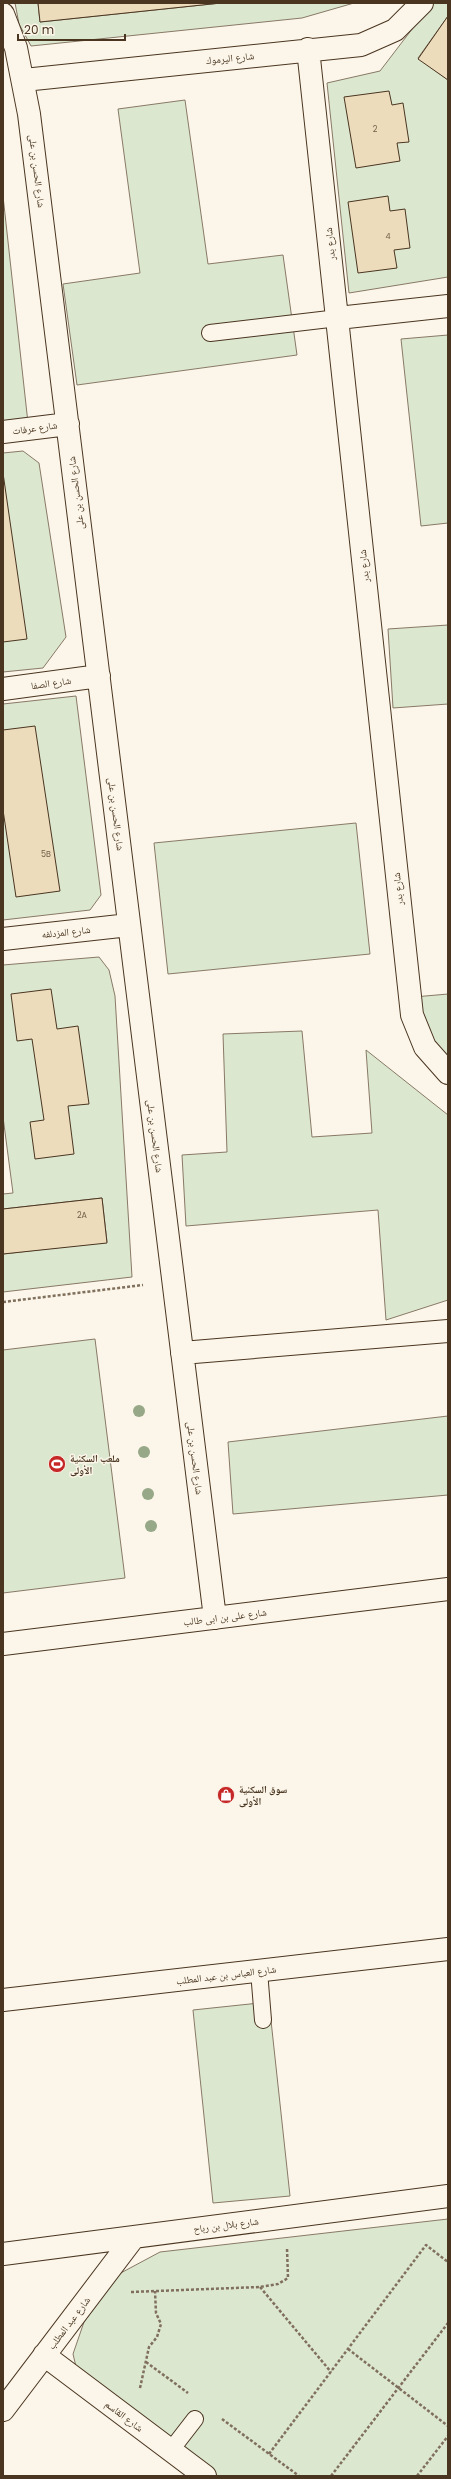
<svg xmlns="http://www.w3.org/2000/svg" width="451" height="2479" font-family="Poppins,'Noto Naskh Arabic',sans-serif">
<rect width="100%" height="100%" fill="#fbf6e9"/>
<path fill="#dce7d0" stroke="#887966" d="M15 3H38L40 22 221 3H354L302 18 31 46 19 24Z
M432 3H448V16L418 58 448 80V277L349 293 327 83 380 71Z
M185 100 208 264 283 255 297 355 77 385 63 284 140 273 118 109Z
M3 196 28 423 3 425Z
M448 335V523L421 526 401 339Z
M23 451 39 463 66 637 43 668 3 672V453Z
M448 625V704L393 708 388 629Z
M76 696 101 895 90 910 3 920V704Z
M356 823 370 954 168 974 154 843Z
M99 957 109 970 115 996 132 1277 3 1292V1254L107 1242 102 1198 3 1209V1194L13 1193 3 1117V965Z
M448 994V1059L424 1040 414 997Z
M302 1031 312 1137 372 1133 366 1050 448 1115V1300L386 1320 378 1210 186 1226 182 1155 227 1152 223 1034Z
M95 1339 125 1578 3 1593V1350Z
M448 1416V1495L233 1514 228 1442Z
M269 2002 290 2196 213 2203 193 2010Z
M448 2219V2476H206L78 2375 73 2354 84 2322 117 2275 160 2252Z"/>
<path fill="#ecdcbc" stroke="#4a3520" d="M38 3H221L40 22Z
M448 16V80L418 59Z
M389 91 392 105 403 103 409 142 397 143 400 161 356 168 344 97Z
M388 196 390 211 405 209 410 248 394 250 397 268 358 273 348 202Z
M3 473 27 639 3 642Z
M35 726 60 891 16 897 3 810V730Z
M51 989 57 1029 78 1026 89 1104 68 1106 74 1154 35 1159 30 1122 44 1120 32 1039 17 1041 11 994Z
M102 1198 107 1243 3 1254V1209Z"/>
<g fill="none" stroke-linecap="round" stroke-linejoin="round">
<defs>
<path id="service" d="M210 333 338 318
M259 1971 263 2020
M171 2450 195 2419"/>
<path id="minor" d="M3 14 16 48 29 114 215 1618
M308 49 412 1015 425 1047 448 1073
M24 80 361 45 395 30 422 3
M338 318 448 306
M3 432 68 424
M3 689 99 676
M3 939 129 925
M182 1353 448 1331
M3 1644 448 1589
M3 2000 448 1949
M3 2254 448 2196
M44 2355 205 2476
M3 2410 134 2237"/>
</defs>
<use href="#service" stroke="#4a3520" stroke-width="18"/>
<use href="#minor" stroke="#4a3520" stroke-width="24"/>
<path stroke="#7f6f5c" stroke-width="2.5" stroke-dasharray="3 2" stroke-linecap="butt" d="M3 1302 143 1285
M260 2287 331 2372
M131 2292 260 2287 278 2284 288 2278 287 2248
M348 2349 448 2426
M146 2362 188 2393
M140 2388 149 2347 157 2337 161 2324 156 2313 155 2291
M222 2419 299 2476
M269 2454 426 2245 448 2262
M331 2476 448 2323
M417 2476 448 2436"/>
<use href="#service" stroke="#fbf6e9" stroke-width="16"/>
<use href="#minor" stroke="#fbf6e9" stroke-width="22"/>
</g>
<g fill="#96a887">
<circle cx="139" cy="1411" r="6"/>
<circle cx="144" cy="1452" r="6"/>
<circle cx="148" cy="1494" r="6"/>
<circle cx="151" cy="1526" r="6"/>
</g>
<defs>
<symbol id="stadium-disc" viewBox="-11 -11 22 22"><circle r="9.5" fill="#c62828" stroke="#fbf6e9"/><path d="M0-5a6.5 5 0 1 0 0 10a6.5 5 0 1 0 0-10ZM-3.5-1.8h7v3.6h-7Z" fill="#fff"/></symbol>
<symbol id="shop-disc" viewBox="-11 -11 22 22"><circle r="9.5" fill="#c62828" stroke="#fbf6e9"/><path d="M-5-2.5h2.3a2.7 3.5 0 0 1 5.4 0H5L5.5 6h-11ZM-1.5-2.5h3a1.5 2.3 0 0 0-3 0Z" fill="#fff"/></symbol>
</defs>
<g fill-rule="evenodd">
<use href="#stadium-disc" x="47" y="1454" width="20" height="20"/>
<use href="#shop-disc" x="216" y="1785" width="20" height="20"/>
</g>
<g text-anchor="middle" dominant-baseline="central" stroke-width="3" stroke-linejoin="round" paint-order="stroke">
<g font-size="8" fill="#725f47">
<text x="375" y="129">2</text>
<text x="388" y="236">4</text>
<text x="46" y="854">5B</text>
<text x="82" y="1215">2A</text>
</g>
<g font-size="10" fill="#4a3520" stroke="#fbf6e9">
<text transform="translate(230 58) rotate(-6)">شارع اليرموك</text>
<text transform="translate(37 171) rotate(83)">شارع الحسن بن على</text>
<text transform="translate(330 244) rotate(-96)">شارع بدر</text>
<text transform="translate(35 428) rotate(-8)">شارع عرفات</text>
<text transform="translate(76 493) rotate(-97)">شارع الحسن بن على</text>
<text transform="translate(364 566) rotate(-96)">شارع بدر</text>
<text transform="translate(51 683) rotate(-8)">شارع الصفا</text>
<text transform="translate(116 814) rotate(83)">شارع الحسن بن على</text>
<text transform="translate(398 889) rotate(-96)">شارع بدر</text>
<text transform="translate(66 932) rotate(-6)">شارع المزدلفه</text>
<text transform="translate(155 1136) rotate(83)">شارع الحسن بن على</text>
<text transform="translate(195 1458) rotate(83)">شارع الحسن بن على</text>
<text transform="translate(225 1617) rotate(-7)">شارع على بن ابى طالب</text>
<text transform="translate(226 1975) rotate(-7)">شارع العباس بن عبد المطلب</text>
<text transform="translate(226 2225) rotate(-7)">شارع بلال بن رباح</text>
<text transform="translate(69 2323) rotate(-53)">شارع عبد المطلب</text>
<text transform="translate(124 2416) rotate(37)">شارع القاسم</text>
</g>
<g font-size="10" font-weight="bold" fill="#4a3520" stroke="#fbf6e9" text-anchor="start">
<text x="70" y="1458">ملعب السكنية<tspan x="70" dy="12">الأولى</tspan></text>
<text x="239" y="1789">سوق السكنية<tspan x="239" dy="12">الأولى</tspan></text>
</g>
</g>
<rect width="451" height="2479" fill="none" stroke="#4a3520" stroke-width="8"/>
<path d="M18 34v6h107v-6" fill="none" stroke="#4a3520" stroke-width="2"/>
<text x="24" y="34" font-size="12" fill="#4a3520" stroke="#fbf6e9" stroke-width="3" paint-order="stroke">20 m</text>
</svg>
